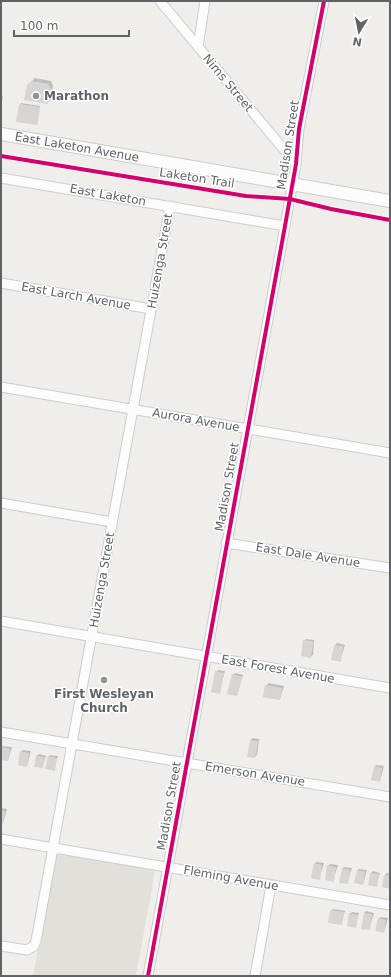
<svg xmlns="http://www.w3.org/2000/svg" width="391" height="977" font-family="'DejaVu Sans',sans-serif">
<rect width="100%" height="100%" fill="#efeeea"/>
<path fill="#e2e0da" d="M56 853 155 871 136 976H33Z"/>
<path fill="#0003" d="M35 78 51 81 53 86 51 100 47 103 28 85Z
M1 95 3 96 1 107Z
M21 103 40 106 37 124 17 121Z
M306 639 314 640 313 655 311 656 304 641Z
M337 643 345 645 340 661 335 645Z
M218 670 225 671 219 693 216 672Z
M235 673 243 675 237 695 233 675Z
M268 683 284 686 280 699 264 696Z
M253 738 259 739 257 755 255 757 251 740Z
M1 746 12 747 8 760 1 759Z
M23 750 31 751 27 766 21 752Z
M39 754 46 756 42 767 37 756Z
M50 755 58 756 54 769 49 757Z
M376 765 384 766 380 781 374 767Z
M1 808 7 809 3 823 1 822Z
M316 862 324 863 319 879 314 864Z
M330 864 338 865 333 881 328 866Z
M344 867 352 868 347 883 343 868Z
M359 869 367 870 363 884 357 871Z
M373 871 380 873 376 886 371 873Z
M387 873 390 874V888L385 875Z
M333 909 345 911 341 924 331 911Z
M366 911 374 913 369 929 364 913Z
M352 912 359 913 355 927 350 914Z
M381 917 388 918 384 932 379 919Z"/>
<path fill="#d6d5d3" d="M31 81 48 84 51 89 48 104 24 100 27 85Z
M19 104 40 107 37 125 16 122Z
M303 640 313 641 311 658 301 656Z
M334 645 343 646 341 662 331 660Z
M215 671 224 673 220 694 211 692Z
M232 674 242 677 237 696 227 694Z
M265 685 282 688 280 700 263 697Z
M250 740 258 741 255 758 247 757Z
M1 747 10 749 8 761 1 760Z
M20 751 29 753 27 767 18 765Z
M36 756 45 757 43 768 34 767Z
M48 756 57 758 55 771 45 769Z
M374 766 382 768 380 782 371 780Z
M1 810 5 811 3 824 1 823Z
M314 863 322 865 320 880 311 878Z
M327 865 336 867 334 882 325 880Z
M342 868 350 870 348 884 339 883Z
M357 870 365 872 363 885 354 883Z
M370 873 379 874 377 887 368 885Z
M384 875 390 876V889L382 887Z
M330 910 344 912 342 925 328 923Z
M349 913 358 915 356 928 347 926Z
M364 913 372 914 370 930 361 929Z
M378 918 386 920 384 933 375 931Z"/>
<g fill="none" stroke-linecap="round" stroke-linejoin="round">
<defs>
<path id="minor" d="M160 1 296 164
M198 47 205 1
M1 178 285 226
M1 283 151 309
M1 387 390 453
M1 503 112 522
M226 543 390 568
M1 621 390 688
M1 732 390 797
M1 839 390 905
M1 946 27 950 34 946 36 941 170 206
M148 976 285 226 296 164 299 129 324 1
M255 976 271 885"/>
<g id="secondary">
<path id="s1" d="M1 134 390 201"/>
</g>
</defs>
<use href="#minor" stroke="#cbcccc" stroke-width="11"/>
<use href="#secondary" stroke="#cacacb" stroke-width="14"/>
<use href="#minor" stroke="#fdfcfc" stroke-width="9"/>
<use href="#secondary" stroke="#fdfcfc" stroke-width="12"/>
<defs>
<path id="cycleway" d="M1 156 246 196 290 199 331 209 390 220
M148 976 285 226 296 164 299 129 324 1"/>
</defs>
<use href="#cycleway" stroke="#fff" stroke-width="6"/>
<use href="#cycleway" stroke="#d6006c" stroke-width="4"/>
</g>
<g fill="#919496" stroke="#fff" stroke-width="1.5">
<circle cx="36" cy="96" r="4"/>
<circle cx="104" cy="680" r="4"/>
</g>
<g text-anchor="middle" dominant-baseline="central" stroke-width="3" stroke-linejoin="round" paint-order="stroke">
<g font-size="12" fill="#5f6368" stroke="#fff">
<text transform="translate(228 83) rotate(50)">Nims Street</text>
<text transform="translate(288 145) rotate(-81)">Madison Street</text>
<text stroke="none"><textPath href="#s1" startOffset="77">East Laketon Avenue</textPath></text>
<text transform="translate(197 178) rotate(9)">Laketon Trail</text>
<text transform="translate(108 195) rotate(10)">East Laketon</text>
<text transform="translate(160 261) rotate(-80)">Huizenga Street</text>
<text transform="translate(76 296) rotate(10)">East Larch Avenue</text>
<text transform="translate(196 420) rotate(10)">Aurora Avenue</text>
<text transform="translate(227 487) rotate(-80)">Madison Street</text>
<text transform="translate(308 555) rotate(9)">East Dale Avenue</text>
<text transform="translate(102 580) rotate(-80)">Huizenga Street</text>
<text transform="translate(278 669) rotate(10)">East Forest Avenue</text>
<text transform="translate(255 774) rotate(9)">Emerson Avenue</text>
<text transform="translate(169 806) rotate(-80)">Madison Street</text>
<text transform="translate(231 878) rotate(10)">Fleming Avenue</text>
</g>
<g font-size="12" font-weight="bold" fill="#5f6368" stroke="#fff" text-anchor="start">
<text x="44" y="96">Marathon</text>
<text x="104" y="694" text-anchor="middle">First Wesleyan<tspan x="104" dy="14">Church</tspan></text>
</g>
</g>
<rect width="391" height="977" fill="none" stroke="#5f6368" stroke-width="4"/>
<g transform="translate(359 32) rotate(190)" stroke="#ffffff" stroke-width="3" paint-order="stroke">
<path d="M0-3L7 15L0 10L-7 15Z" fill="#5f6368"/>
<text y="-6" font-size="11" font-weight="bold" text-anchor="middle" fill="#5f6368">N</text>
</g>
<path d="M14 30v6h115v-6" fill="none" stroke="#5f6368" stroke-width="2"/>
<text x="20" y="30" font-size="12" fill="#5f6368" stroke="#ffffff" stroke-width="3" paint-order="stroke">100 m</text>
</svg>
